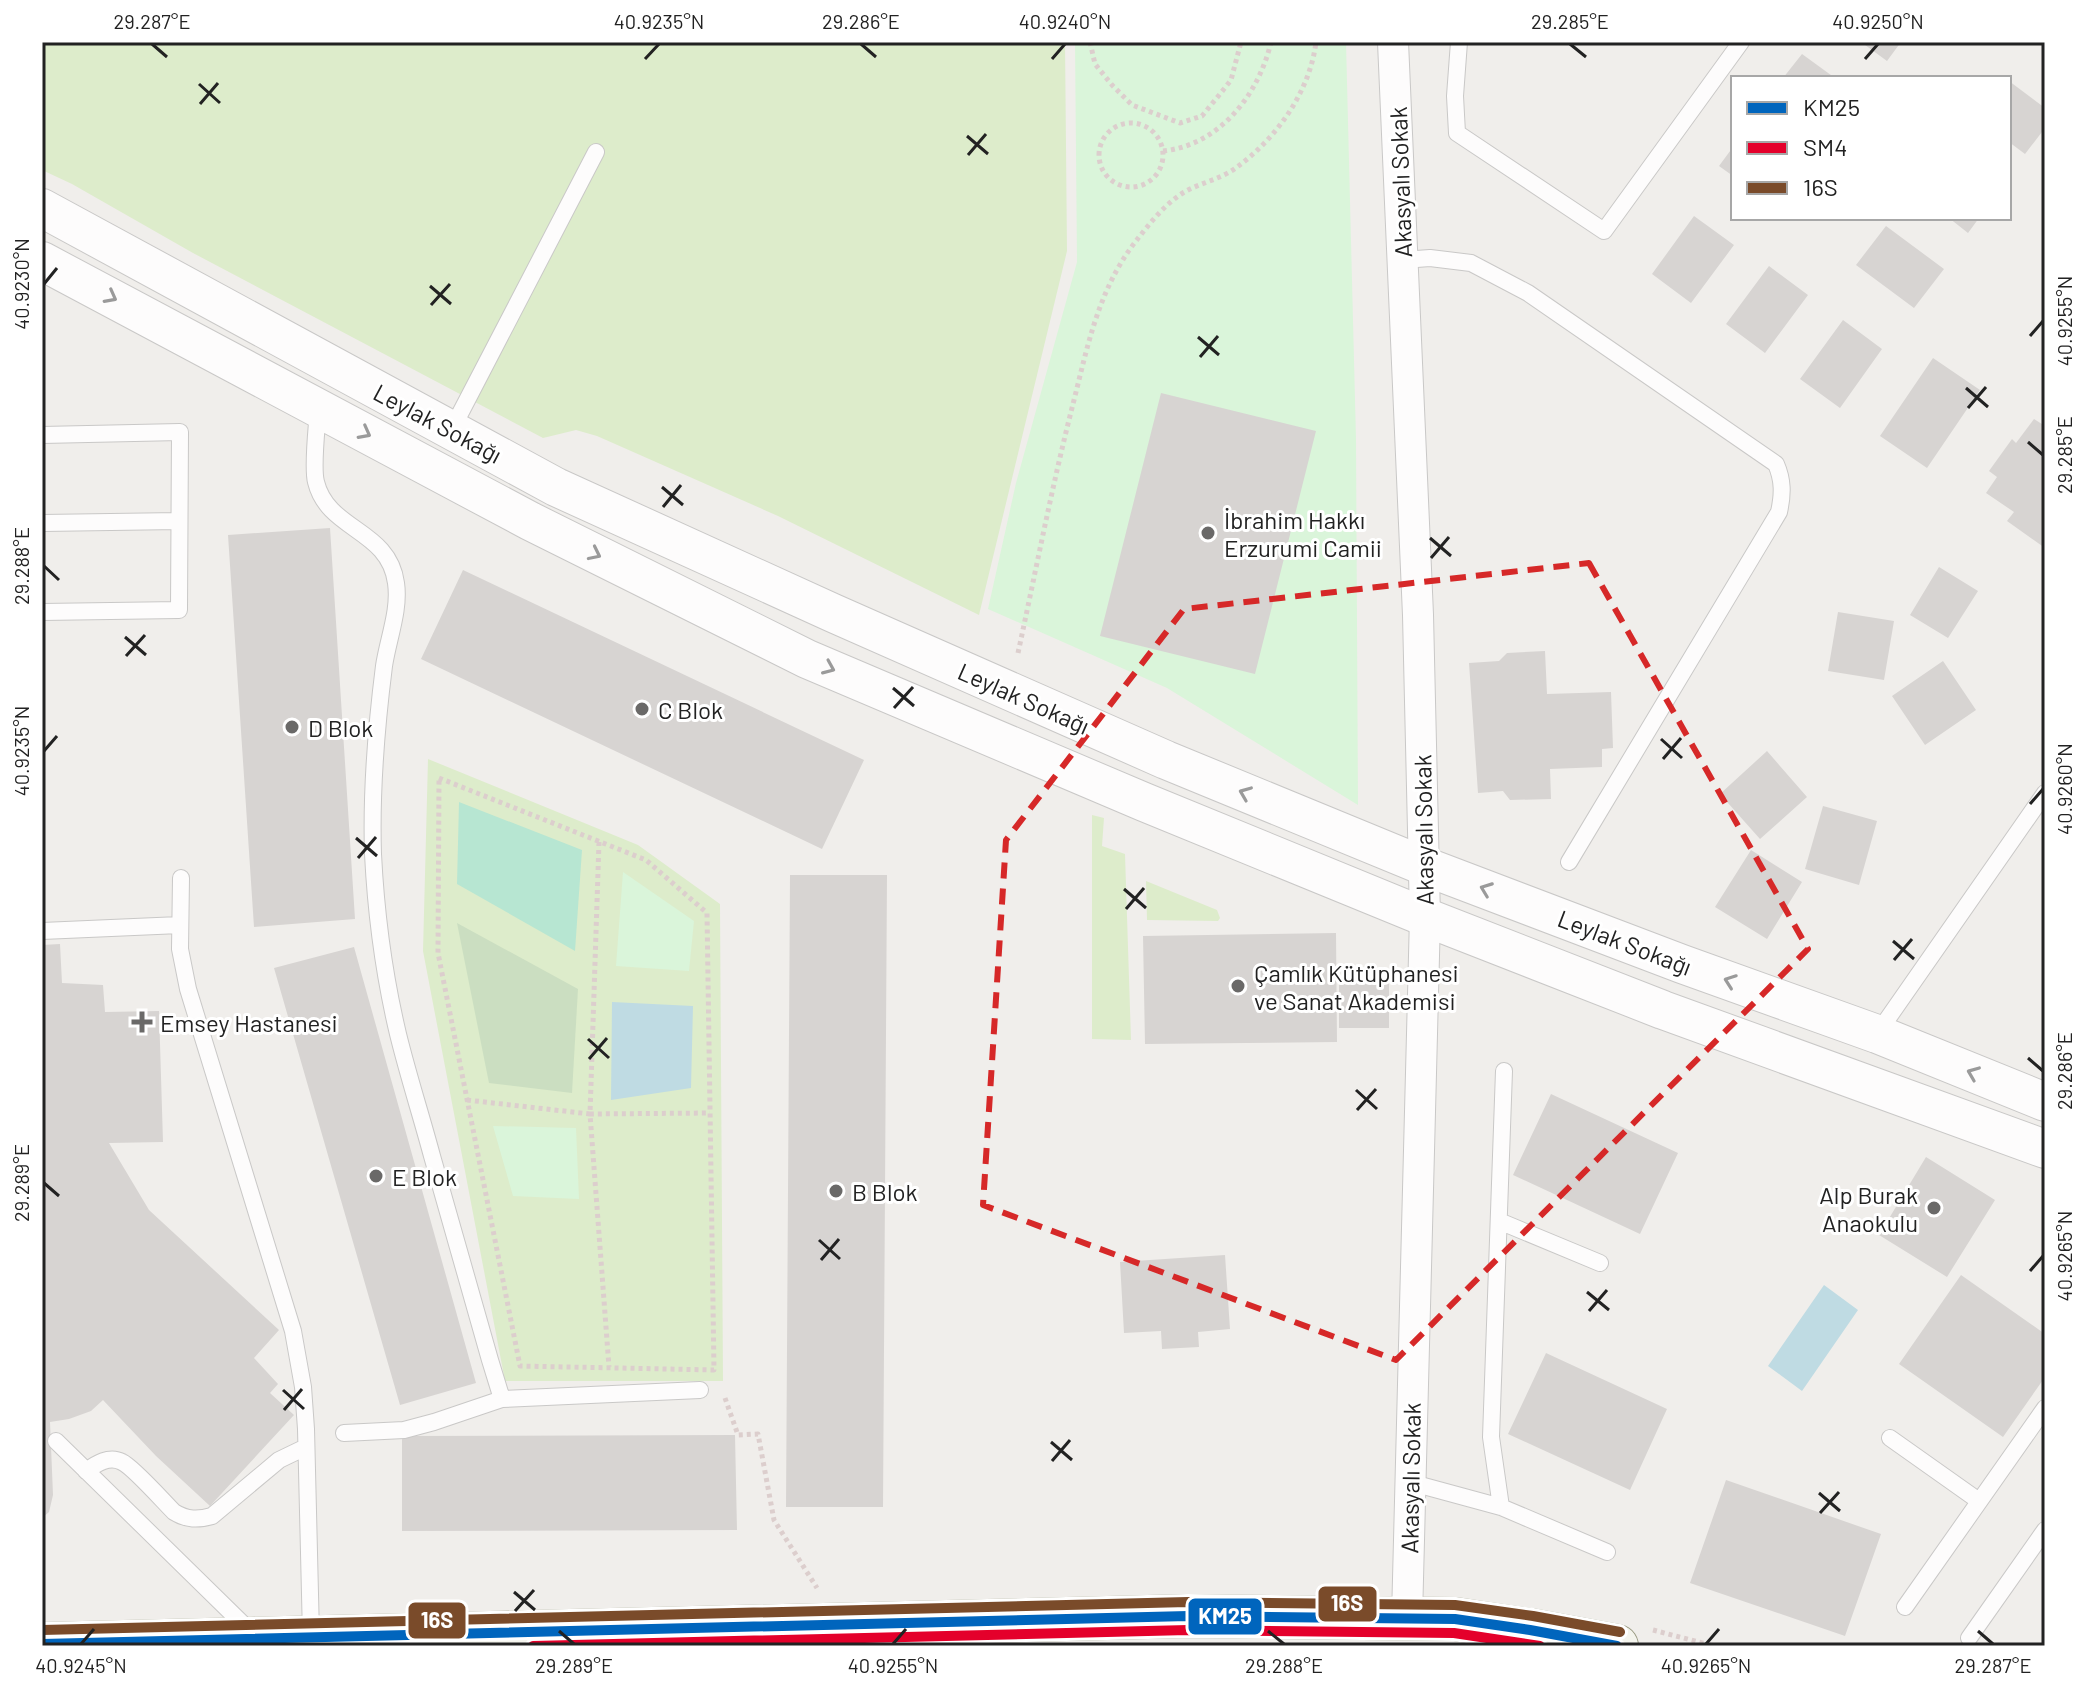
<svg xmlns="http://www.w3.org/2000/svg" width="2087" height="1688" font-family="Barlow,sans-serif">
<rect width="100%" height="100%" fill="#f0eeeb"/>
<path fill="#ddeccb" d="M42 42H1065L1067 251 979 615 778 516 597 436 576 430 543 438 193 253 72 184 42 170Z
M428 759 638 845 720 904 723 1381H505L423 951Z
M1092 815 1104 818 1102 846 1125 854 1131 1040 1092 1039Z
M1146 881 1217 910 1220 918 1218 921 1147 920Z"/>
<path fill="#cbdec1" d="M457 923 578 989 572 1093 489 1083Z"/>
<path fill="#daf5da" d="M1075 42H1346L1356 439 1358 805 1167 688 988 609 1016 483 1077 262Z
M623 872 694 921 689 971 616 966Z
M493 1126 576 1128 579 1199 513 1196Z"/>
<path fill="#b7e6d2" d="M459 802 582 850 575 951 457 884Z"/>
<path fill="#bfdbe3" d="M612 1002 693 1006 691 1088 611 1100Z
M1824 1285 1858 1310 1802 1391 1768 1366Z"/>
<path fill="#d7d4d2" d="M1861 42H1901L1887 61Z
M1802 54 1835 78H1783Z
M2009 81 2045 108V128L2025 154 2009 142Z
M1733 147V176L1719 166Z
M1694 216 1734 245 1691 303 1652 274Z
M1949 218H1979L1968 233Z
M1886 226 1944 269 1914 308 1856 265Z
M1769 266 1808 295 1765 353 1726 324Z
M1843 320 1882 349 1840 408 1800 379Z
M1933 358 1980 390 1927 468 1880 436Z
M1161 393 1316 431 1255 674 1100 636Z
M2034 419 2045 426V548L2007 521 2014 512 1986 493 1997 477 1989 471 2012 439 2016 443Z
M330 528 355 919 254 927 228 535Z
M1939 567 1978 591 1948 638 1910 615Z
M463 570 864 760 822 849 421 659Z
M1838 612 1894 621 1884 680 1828 671Z
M1545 651 1547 694 1611 692 1613 748 1602 749V767L1550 769 1551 799 1510 800 1503 791 1478 793 1469 663 1499 661 1507 653Z
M1943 661 1976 710 1925 745 1892 696Z
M1767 751 1807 797 1760 839 1720 794Z
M1823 806 1877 821 1859 885 1805 869Z
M1751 850 1802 882 1767 939 1715 907Z
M790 875H887L883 1507H786Z
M1336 933 1337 1042 1145 1044 1143 936Z
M60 944 62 983 103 985 105 1012 159 1011 163 1142 109 1143 149 1210 279 1330 254 1358 278 1384 270 1393 294 1415 210 1506 156 1456 103 1400 91 1411 69 1419 50 1422 53 1495 49 1512 42 1518V945Z
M354 947 476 1383 400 1405 274 968Z
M1339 981H1389V1028H1339Z
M1551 1094 1678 1153 1640 1234 1513 1175Z
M1926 1157 1995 1200 1947 1277 1879 1235Z
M1225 1255 1230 1329 1198 1332 1199 1347 1162 1349 1161 1331 1124 1333 1120 1262Z
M1961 1275 2045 1334V1377L2003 1437 1899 1364Z
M1546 1353 1667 1409 1630 1490 1508 1434Z
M735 1435 737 1530 402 1531V1436Z
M1726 1480 1881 1534 1845 1636 1690 1583Z"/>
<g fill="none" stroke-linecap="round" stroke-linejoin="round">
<defs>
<path id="service" d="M1459 42 1455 96 1457 133 1604 231 1741 42
M1403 260 1430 258 1471 263 1528 293 1776 464C1783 480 1783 494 1779 512L1569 862
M318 410C317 427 312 467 316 482 328 531 389 529 396 583 400 610 388 639 384 666 376 729 371 791 373 854 376 914 384 975 398 1034 408 1075 421 1115 432 1156 451 1224 471 1292 490 1360L502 1399
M451 431 596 152
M42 435 180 432 179 610 42 612
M42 523 179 521
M181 878 180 949 188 989 293 1331 303 1387 306 1429 311 1635
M42 931 180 925
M1877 1034 2045 793
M1499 1221 1600 1263
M344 1433 404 1430 434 1422 502 1399 700 1390
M1890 1438 1979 1501
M56 1441 251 1632
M86 1471C96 1464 109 1455 122 1462 133 1467 163 1501 174 1512 187 1520 198 1520 212 1516L279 1460 306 1447
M1409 1482 1501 1507 1607 1552
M1501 1507 1491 1437 1504 1071
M1905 1607 2045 1408
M1969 1638 2045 1530"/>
<path id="minor" d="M1393 42 1418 615 1425 917 1407 1618"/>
<path id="tertiary" d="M42 208 556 487 833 613 1166 760 1424 866 1682 964 1877 1034 2045 1102
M42 261 530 521 807 659 1144 802 1425 917 1663 1010 2045 1149"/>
<path id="secondary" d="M42 1644 1188 1616 1455 1619 1530 1630 1617 1646"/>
</defs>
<use href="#service" stroke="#c9c8c7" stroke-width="18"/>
<use href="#minor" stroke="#c9c8c7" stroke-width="32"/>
<use href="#tertiary" stroke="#c9c8c7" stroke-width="40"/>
<use href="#secondary" stroke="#999a82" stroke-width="44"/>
<path stroke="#dccecd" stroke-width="5" stroke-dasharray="4 4" stroke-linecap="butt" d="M1090 42 1095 64 1112 85 1132 105 1180 123 1202 116 1220 94 1231 80 1241 42
M1099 155a32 32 0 1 1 64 0a32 32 0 1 1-64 0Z
M1163 151C1220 145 1259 94 1271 42
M1018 653C1036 570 1052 486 1073 404 1088 345 1098 290 1136 241 1150 223 1167 201 1188 190 1204 182 1223 178 1237 167 1277 138 1310 91 1316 42
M439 778 646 860 707 913 714 1370 520 1366 438 953Z
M599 842 590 1114 710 1113
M467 1100 590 1114 609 1367
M725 1398 738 1435 758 1434 774 1520 817 1588
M1653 1630 1714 1646"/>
<use href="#service" stroke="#fdfcfc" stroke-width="16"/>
<use href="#minor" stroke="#fdfcfc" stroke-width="30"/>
<use href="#tertiary" stroke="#fdfcfc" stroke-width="38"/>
<use href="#secondary" stroke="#f4f4ed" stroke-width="42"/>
<defs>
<path id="bus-1" d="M42 1644 1188 1616 1455 1619 1530 1630 1617 1646"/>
<path id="bus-2" d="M533 1646 1188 1630 1454 1633 1540 1646"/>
<path id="bus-3" d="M42 1630 1188 1602 1455 1605 1533 1616 1620 1632"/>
</defs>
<use href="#bus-1" stroke="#fff" stroke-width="16"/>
<use href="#bus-2" stroke="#fff" stroke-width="16"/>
<use href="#bus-3" stroke="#fff" stroke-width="16"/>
<use href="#bus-1" stroke="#0065bd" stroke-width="10"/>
<use href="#bus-2" stroke="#e4002b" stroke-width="10"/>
<use href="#bus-3" stroke="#7a4b2a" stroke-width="10"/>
</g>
<defs><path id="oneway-chevron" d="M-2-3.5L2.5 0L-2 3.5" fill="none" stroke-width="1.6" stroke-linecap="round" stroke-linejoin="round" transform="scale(2)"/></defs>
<g stroke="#9a9a9a">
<use href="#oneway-chevron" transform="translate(111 297) rotate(28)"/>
<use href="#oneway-chevron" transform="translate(365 433) rotate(28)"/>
<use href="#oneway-chevron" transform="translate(595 554) rotate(26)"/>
<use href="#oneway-chevron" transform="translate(829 668) rotate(23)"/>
<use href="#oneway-chevron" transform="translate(1245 793) rotate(-158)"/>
<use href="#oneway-chevron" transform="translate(1486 889) rotate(-159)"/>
<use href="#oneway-chevron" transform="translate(1730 981) rotate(-160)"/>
<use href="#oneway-chevron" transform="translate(1973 1073) rotate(-158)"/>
</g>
<path fill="none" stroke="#d62828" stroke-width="6" stroke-dasharray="16 10" stroke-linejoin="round" d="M1589 563 1808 949 1396 1360 983 1205 1006 840 1184 609Z"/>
<path fill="none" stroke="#222" stroke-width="3" d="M152 44 167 57M861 44 876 57M1570 44 1586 57M645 59 659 44M1052 59 1065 44M1865 59 1878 44M199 84 220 103M200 104 218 83M967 136 988 154M968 155 986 134M44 284 57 268M430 286 451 304M431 305 450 284M2030 336 2043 321M1198 337 1219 355M1200 357 1218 336M1966 388 1988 407M1968 408 1986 387M2028 442 2043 455M662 487 683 505M663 507 681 485M1430 538 1451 556M1431 558 1449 537M44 566 59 580M125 637 146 655M126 656 145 635M893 688 914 706M894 708 913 687M1661 739 1682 758M44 751 57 736M1663 759 1681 738M2030 804 2043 789M356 838 377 856M358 858 376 837M1124 889 1146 908M1126 909 1144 888M1893 941 1914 959M1894 960 1912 939M588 1039 609 1058M2028 1058 2043 1071M589 1059 607 1038M1356 1090 1377 1109M1357 1110 1376 1089M44 1183 59 1196M819 1240 840 1259M821 1260 839 1239M2030 1271 2043 1256M1587 1292 1609 1310M1589 1311 1607 1290M283 1390 304 1409M284 1410 302 1389M1051 1442 1072 1460M1052 1461 1070 1440M1819 1493 1840 1511M1820 1513 1839 1492M514 1592 535 1610M515 1611 534 1590M559 1631 574 1644M1268 1631 1284 1644M1978 1631 1993 1644M81 1644 94 1629M893 1644 906 1629M1706 1644 1719 1629"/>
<g fill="#6a6968" stroke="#fff" stroke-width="3">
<circle cx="1208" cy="533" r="8"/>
<circle cx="642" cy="709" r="8"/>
<circle cx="292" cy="727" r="8"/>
<circle cx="1238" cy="986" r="8"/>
<path d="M138 1010h8v8h8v8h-8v8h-8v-8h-8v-8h8z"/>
<circle cx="376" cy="1176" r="8"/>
<circle cx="836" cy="1191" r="8"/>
<circle cx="1934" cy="1208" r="8"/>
</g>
<g text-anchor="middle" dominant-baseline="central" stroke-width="6" stroke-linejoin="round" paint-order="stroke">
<g font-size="24" fill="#222" stroke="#fff">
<text transform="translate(1400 182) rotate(-92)">Akasyalı Sokak</text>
<text transform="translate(438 423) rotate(28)">Leylak Sokağı</text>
<text transform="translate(1024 698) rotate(24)">Leylak Sokağı</text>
<text transform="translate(1423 830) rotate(-91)">Akasyalı Sokak</text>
<text transform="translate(1625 942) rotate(21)">Leylak Sokağı</text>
<text transform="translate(1410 1478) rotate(-89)">Akasyalı Sokak</text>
</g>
<g font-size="24" fill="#222" stroke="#fff" text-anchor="start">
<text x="1224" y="519">İbrahim Hakkı<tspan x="1224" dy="28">Erzurumi Camii</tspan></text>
<text x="658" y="709">C Blok</text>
<text x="308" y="727">D Blok</text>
<text x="1254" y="972">Çamlık Kütüphanesi<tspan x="1254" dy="28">ve Sanat Akademisi</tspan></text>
<text x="160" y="1022">Emsey Hastanesi</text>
<text x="392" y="1176">E Blok</text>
<text x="852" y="1191">B Blok</text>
<text x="1918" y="1194" text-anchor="end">Alp Burak<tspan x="1918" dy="28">Anaokulu</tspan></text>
</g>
</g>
<g stroke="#fff" stroke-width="3">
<rect x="1317" y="1585" width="61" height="38" rx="8" fill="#7a4b2a"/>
<rect x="1187" y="1597" width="76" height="39" rx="8" fill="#0065bd"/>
<rect x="407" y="1601" width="60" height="39" rx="8" fill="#7a4b2a"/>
</g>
<g font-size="22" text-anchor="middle" font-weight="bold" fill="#fff">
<text x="1347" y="1611">16S</text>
<text x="1225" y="1624">KM25</text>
<text x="437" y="1628">16S</text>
</g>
<rect width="2087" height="1688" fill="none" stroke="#ffffff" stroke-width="88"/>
<rect x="1731" y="76" width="280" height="144" fill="#ffffff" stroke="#a7a7a7" stroke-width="2"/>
<rect x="1747" y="102" width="40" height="12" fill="#0065bd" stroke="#a7a7a7" stroke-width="2"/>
<text x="1803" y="116" font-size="24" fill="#222222">KM25</text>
<rect x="1747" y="142" width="40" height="12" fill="#e4002b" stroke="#a7a7a7" stroke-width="2"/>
<text x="1803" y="156" font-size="24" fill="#222222">SM4</text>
<rect x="1747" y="182" width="40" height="12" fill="#7a4b2a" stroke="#a7a7a7" stroke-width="2"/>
<text x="1803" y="196" font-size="24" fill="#222222">16S</text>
<rect x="44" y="44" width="1999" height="1600" fill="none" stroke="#222" stroke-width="3"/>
<g font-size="20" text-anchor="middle" fill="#222">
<text x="152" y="29">29.287°E</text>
<text x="659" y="29">40.9235°N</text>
<text x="861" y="29">29.286°E</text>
<text x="1065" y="29">40.9240°N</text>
<text x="1570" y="29">29.285°E</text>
<text x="1878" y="29">40.9250°N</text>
<text transform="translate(22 284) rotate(-90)" y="7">40.9230°N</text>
<text transform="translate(2065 321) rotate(-90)" y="7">40.9255°N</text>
<text transform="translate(2065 455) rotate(-90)" y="7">29.285°E</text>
<text transform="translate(22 566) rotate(-90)" y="7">29.288°E</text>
<text transform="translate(22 751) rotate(-90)" y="7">40.9235°N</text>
<text transform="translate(2065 789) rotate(-90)" y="7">40.9260°N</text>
<text transform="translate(2065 1071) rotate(-90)" y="7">29.286°E</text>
<text transform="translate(22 1183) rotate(-90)" y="7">29.289°E</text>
<text transform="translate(2065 1256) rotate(-90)" y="7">40.9265°N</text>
<text x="81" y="1673">40.9245°N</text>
<text x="574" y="1673">29.289°E</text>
<text x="893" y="1673">40.9255°N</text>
<text x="1284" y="1673">29.288°E</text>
<text x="1706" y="1673">40.9265°N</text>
<text x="1993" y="1673">29.287°E</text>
</g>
</svg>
